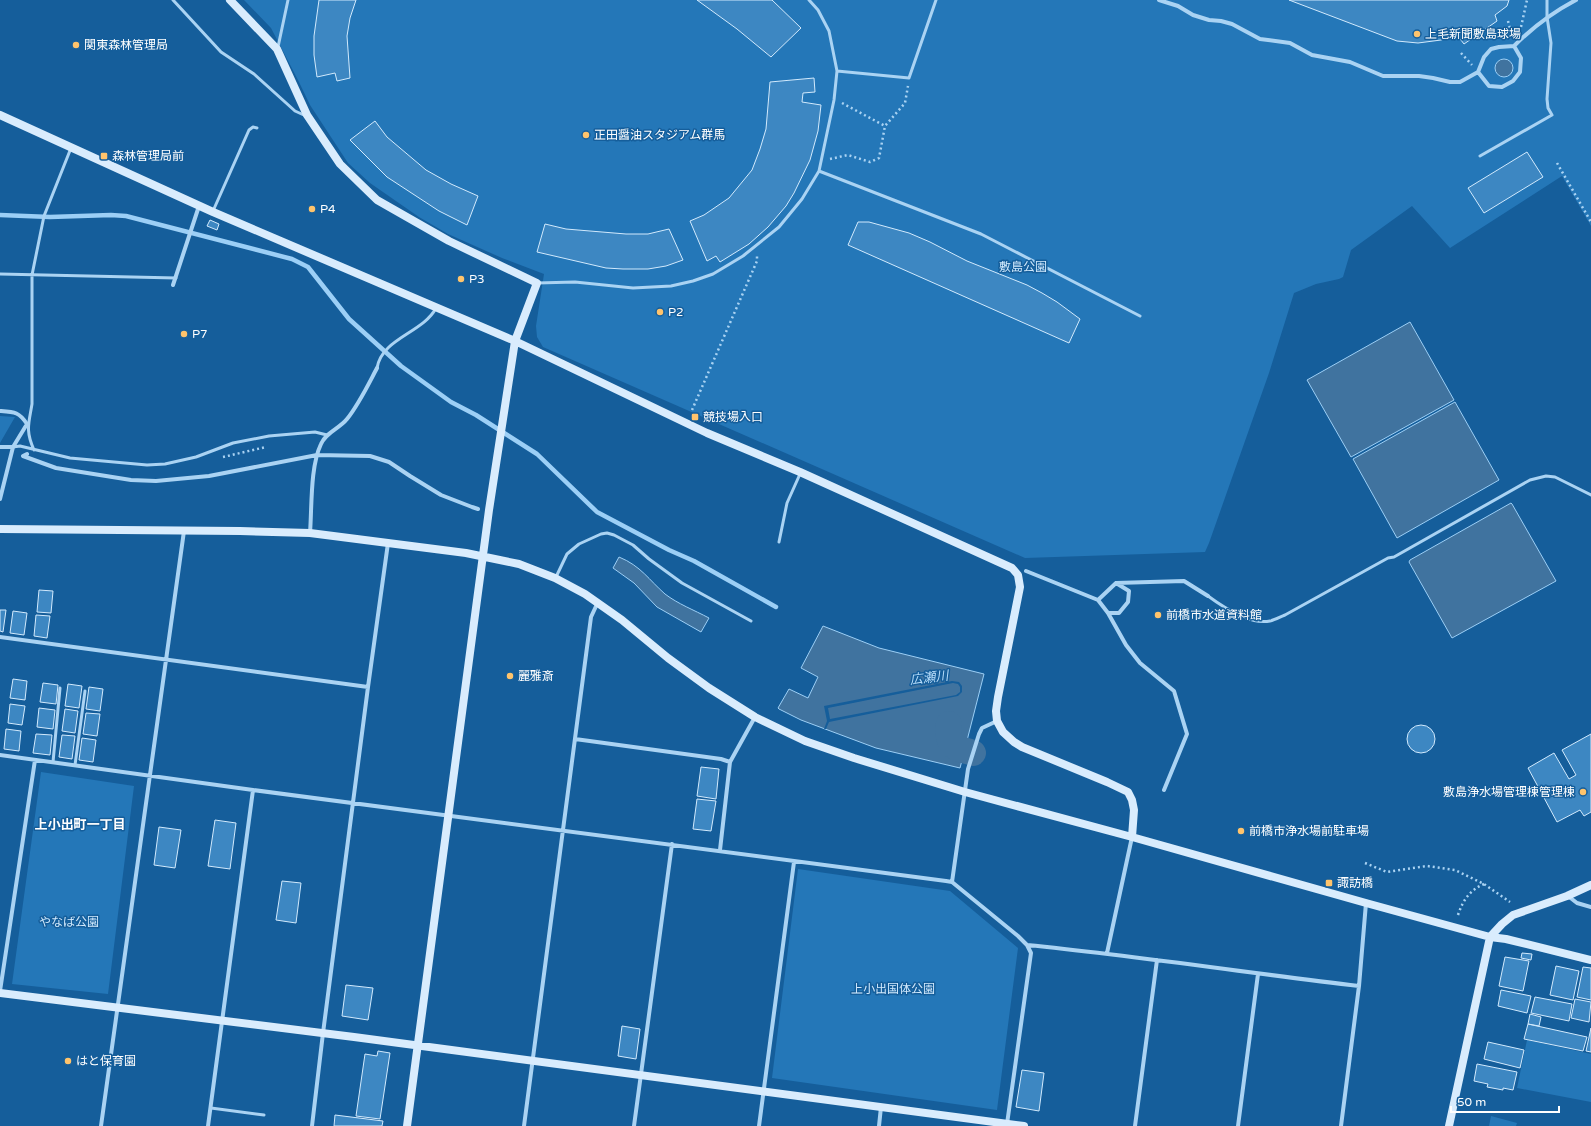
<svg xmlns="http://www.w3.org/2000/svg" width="1591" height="1126" font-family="'Varela Round','Noto Sans JP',sans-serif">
<rect width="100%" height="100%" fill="#155e9b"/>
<path fill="#2477b8" d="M244 0H1591V226L1562 176 1450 248 1412 206 1351 250 1343 277 1339 279 1316 284 1294 293 1269 373 1209 543 1205 552 1025 558 543 347 537 337 536 326 544 274 502 258 448 234 419 217 370 183 348 163 310 105 299 82 271 28Z
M0 416 15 417 0 443Z
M41 772 134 786 108 994 12 984Z
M798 869 950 891 1018 948 997 1110 772 1078Z
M1527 1040 1591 1054V1102L1517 1088Z
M1491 1116 1517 1123 1516 1126H1489Z"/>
<path fill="#40739f" stroke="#9ccff6" d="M1495 68a9 9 0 1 1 18 0a9 9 0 1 1-18 0Z
M1410 322 1454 400 1351 457 1307 380Z
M1455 402 1499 480 1397 538 1353 459Z
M1511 503 1512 504 1556 581 1452 638 1409 562 1410 560Z
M619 557C641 566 649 580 665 594 678 604 694 610 709 618L701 632 657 607 634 583 613 568Z
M823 626 879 648 984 674 960 768 876 748 801 720 779 709 778 708 789 689 808 698 818 677 801 668Z"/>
<path fill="#155e9b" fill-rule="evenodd" d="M952 681 959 682 962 686V692L958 696 829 722 826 729H824L827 721 824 706ZM953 683 958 684 960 687V692L956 695 830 719 828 708Z"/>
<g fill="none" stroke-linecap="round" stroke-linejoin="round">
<path stroke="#9ccff6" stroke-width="4.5" d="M0 215 50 217 111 215 126 216 292 259 308 267 349 319 401 366 451 402 476 415 537 454 597 512 669 550 694 561 776 607"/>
<path stroke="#40739f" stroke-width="26" d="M949 724C947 732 948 743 957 748 961 750 968 751 973 753"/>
</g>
<path fill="#3d87c2" stroke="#d2eafd" d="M319 0H356L350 18 347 36 350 78 337 81 335 73 317 77 314 55V36Z
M697 0H772L801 28 771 57 737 29Z
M1289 0H1509L1507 6 1495 15 1497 21 1464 44 1457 35 1441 40 1418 43 1397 41Z
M814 78 815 92 803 93 802 102 821 105 818 131 810 160 794 193 786 206 768 227 749 244 720 262 716 256 707 261 690 221 704 215 729 198 752 170 760 149 766 129 770 82Z
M375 121 387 137 426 170 451 184 478 196 467 225 439 211 387 177 350 140Z
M1527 152 1543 177 1484 213 1468 188Z
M210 220 219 224 217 230 207 226Z
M858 222H869L909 233 930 242 967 261 1027 285 1042 293 1057 302 1080 319 1069 343 848 245Z
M545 224 566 229 626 234H648L669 229 683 260 666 266 648 269H623L606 268 537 252Z
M39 590 53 591 51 613 37 612Z
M0 610H6L3 632 0 631Z
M13 611 27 613 24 635 10 633Z
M36 615 50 616 47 638 34 636Z
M13 679 27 681 25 700 10 698Z
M43 683 58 685 56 704 40 702Z
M68 684 82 686 79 708 65 706Z
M89 687 103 689 100 711 86 709Z
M10 704 25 706 22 725 8 723Z
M39 708 55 710 53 729 37 727Z
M65 709 78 711 75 733 62 731Z
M86 713 100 714 97 736 83 734Z
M1407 739a14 14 0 1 1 28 0a14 14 0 1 1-28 0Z
M6 729 21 731 19 751 4 749Z
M36 734 52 735 50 755 33 753Z
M1591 734V812L1584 816 1580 810 1557 822 1528 768 1554 753 1569 779 1576 775 1562 750Z
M62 735 75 736 72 759 59 757Z
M82 738 96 740 93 762 79 760Z
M701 767 719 769 716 799 697 796Z
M697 799 716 801 711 831 693 829Z
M215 820 236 823 230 869 208 866Z
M159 827 181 830 175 868 154 865Z
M282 881 301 883 296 923 276 920Z
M1522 953 1532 954 1531 960 1521 958Z
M1505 957 1529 961 1523 991 1499 986Z
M1556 966 1579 971 1573 1000 1550 995Z
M1583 967 1591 968V1000L1577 997Z
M346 985 373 988 368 1020 342 1016Z
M1501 990 1531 996 1527 1013 1498 1006Z
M1535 997 1572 1004 1569 1021 1531 1013Z
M1575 999 1591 1002 1589 1022 1571 1018Z
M1530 1014 1541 1017 1539 1026 1528 1024Z
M1528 1024 1587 1037 1583 1051 1524 1039Z
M622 1026 640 1029 636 1059 618 1056Z
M1591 1028V1052L1586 1051Z
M1488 1042 1524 1050 1520 1068 1484 1059Z
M378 1051 390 1053 380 1119 356 1116 365 1054 377 1056Z
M1477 1064 1517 1072 1513 1090 1503 1088V1090L1487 1087 1488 1084 1474 1081Z
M1022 1070 1044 1073 1039 1111 1016 1107Z
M335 1115 383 1121 382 1126H334Z"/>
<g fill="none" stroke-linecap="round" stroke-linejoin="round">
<path stroke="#aad3f3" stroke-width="2.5" stroke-dasharray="2 3" stroke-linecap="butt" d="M1508 21 1512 36
M1521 27 1527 0
M1461 53 1472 65
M842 103 885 126
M830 159 848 155 870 162 879 158 885 126 905 103 908 86
M1557 163 1591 222
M692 410 757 261V255
M223 457 266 447
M1365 863 1387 872 1427 866 1455 870 1484 884 1510 902
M1458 915C1463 900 1470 890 1484 884"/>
<path stroke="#aad3f3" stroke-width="3" d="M173 0 221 52 254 74 295 111 306 116
M278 47 288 0
M837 71 909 78 936 0
M1480 156 1552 115 1548 108 1547 99 1551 43 1547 17V0
M819 171 981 234 1140 316
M213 211 249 130 253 127 257 128
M0 274 176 278
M537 283 575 282 633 288 671 286 693 281 713 274 743 256 779 227 802 199 819 171 834 100 837 71 829 31 818 10 809 0
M377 368C382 338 423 333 436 308
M13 447 20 446 70 458 147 465 165 464 196 457 233 443 269 436 315 432 327 435
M34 450C25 430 29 423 32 404V275L44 216 71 148
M779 542 787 503 800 474
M556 577 567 554 579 544 601 534 607 533 614 535 633 545 649 559 682 583 751 621
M1208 596C1223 607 1251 625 1270 621 1275 620 1280 617 1285 615L1388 558 1394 557 1530 480 1546 476 1555 477 1591 495
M53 762 60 688
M75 765 85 691
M211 1108 264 1115"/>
<path stroke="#aad3f3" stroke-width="4" d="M1159 0 1178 6 1193 15 1209 20 1221 21 1232 24 1260 39 1290 43 1312 55 1350 62 1383 76H1419L1433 78 1450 82H1460L1478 72 1484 57 1491 49 1499 47 1514 46C1533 27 1553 12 1576 0
M1478 72 1489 86 1502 87 1513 81 1520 72 1521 58 1514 46
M173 285 199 206
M0 411C15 412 19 412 27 424L13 447 0 499
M0 447H13
M27 454 23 456 56 468 131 480 156 481 209 476 317 455 370 456 389 462 410 476 441 495 472 507 478 509
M310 533C312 507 310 467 321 444 326 432 339 429 347 419 359 404 368 385 377 368
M1026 571 1098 600 1116 583 1184 581 1208 596
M1098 600 1108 613H1119L1128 602 1129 591 1116 583
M1108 613 1126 645 1140 663 1174 691 1187 734 1164 790
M0 637 368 687 388 543
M575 739 721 759 730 762
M0 755 253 790 946 881 952 882 1018 936 1027 945C1138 956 1248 973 1359 986
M720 850 730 762 755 717
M952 882 968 769 979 734 982 728 997 721
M1568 896 1577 903 1591 907
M1107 953 1132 837
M0 991 35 760
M1007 1124 1031 953 1027 945
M101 1126 184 531
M208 1126 253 790
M312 1126 323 1033 368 687
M524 1126 591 617 598 602
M634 1126 672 844
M759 1126 794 862
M879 1126 881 1107
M1135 1126 1157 960
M1238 1126 1258 974
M1341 1126 1359 986 1366 903"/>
<path stroke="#d9ecfd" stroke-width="8" d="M230 0 277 49 307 115 340 164 377 200 449 241 537 283 515 341 489 510 407 1126
M0 115 213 212 515 341 707 433 800 472 1012 568 1018 575 1020 587 998 697 996 711 997 721 1003 732 1014 742 1022 747 1107 782 1128 792 1132 800 1134 810 1132 837
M0 529 240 531 310 533 466 553 519 564 555 578 585 594 622 620 668 658 709 688 755 717 805 741 854 758 965 792 1132 837 1366 903 1490 937 1502 924 1513 915 1567 896 1591 885
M0 993 354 1037 1024 1126
M1449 1126 1490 937 1506 939 1591 960"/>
</g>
<g fill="#ffc46c" stroke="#155e9b" stroke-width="1.5">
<circle cx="1417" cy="34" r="4"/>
<circle cx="76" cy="45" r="4"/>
<circle cx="586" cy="135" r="4"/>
<rect x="100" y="152" width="8" height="8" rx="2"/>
<circle cx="312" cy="209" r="4"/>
<circle cx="461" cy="279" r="4"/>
<circle cx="660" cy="312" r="4"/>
<circle cx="184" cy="334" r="4"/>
<rect x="691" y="413" width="8" height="8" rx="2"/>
<circle cx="1158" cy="615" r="4"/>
<circle cx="510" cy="676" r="4"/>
<circle cx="1583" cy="792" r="4"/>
<circle cx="1241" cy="831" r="4"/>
<rect x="1325" y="879" width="8" height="8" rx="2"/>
<circle cx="68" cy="1061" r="4"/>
</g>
<g text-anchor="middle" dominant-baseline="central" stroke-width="3" stroke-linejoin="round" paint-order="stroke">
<g font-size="12" fill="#fff" stroke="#155e9b" text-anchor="start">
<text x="1425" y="34">上毛新聞敷島球場</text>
<text x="84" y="45">関東森林管理局</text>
<text x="594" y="135">正田醤油スタジアム群馬</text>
<text x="112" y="156">森林管理局前</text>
<text x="320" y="209">P4</text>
<text x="469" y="279">P3</text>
<text x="668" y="312">P2</text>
<text x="192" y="334">P7</text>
<text x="703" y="417">競技場入口</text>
<text x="1166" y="615">前橋市水道資料館</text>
<text x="518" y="676">麗雅斎</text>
<text x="1575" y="792" text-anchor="end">敷島浄水場管理棟管理棟</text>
<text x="1249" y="831">前橋市浄水場前駐車場</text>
<text x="1337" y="883">諏訪橋</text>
<text x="76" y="1061">はと保育園</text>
</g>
<g font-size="12" fill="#d2eafd" stroke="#155e9b">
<text x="1023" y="267">敷島公園</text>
<text x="69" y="922">やなば公園</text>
<text x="893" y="989">上小出国体公園</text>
</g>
<g font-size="13" font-style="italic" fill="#b6dcf9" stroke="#155e9b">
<text transform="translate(929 678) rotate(-7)">広瀬川</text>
</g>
<g font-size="13" font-weight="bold" fill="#fff" stroke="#155e9b">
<text x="80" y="825">上小出町一丁目</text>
</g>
</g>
<path d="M1451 1106v6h108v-6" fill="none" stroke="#ffffff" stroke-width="2"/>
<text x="1457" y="1106" font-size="12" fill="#ffffff" stroke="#155e9b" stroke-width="3" paint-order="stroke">50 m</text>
</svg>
